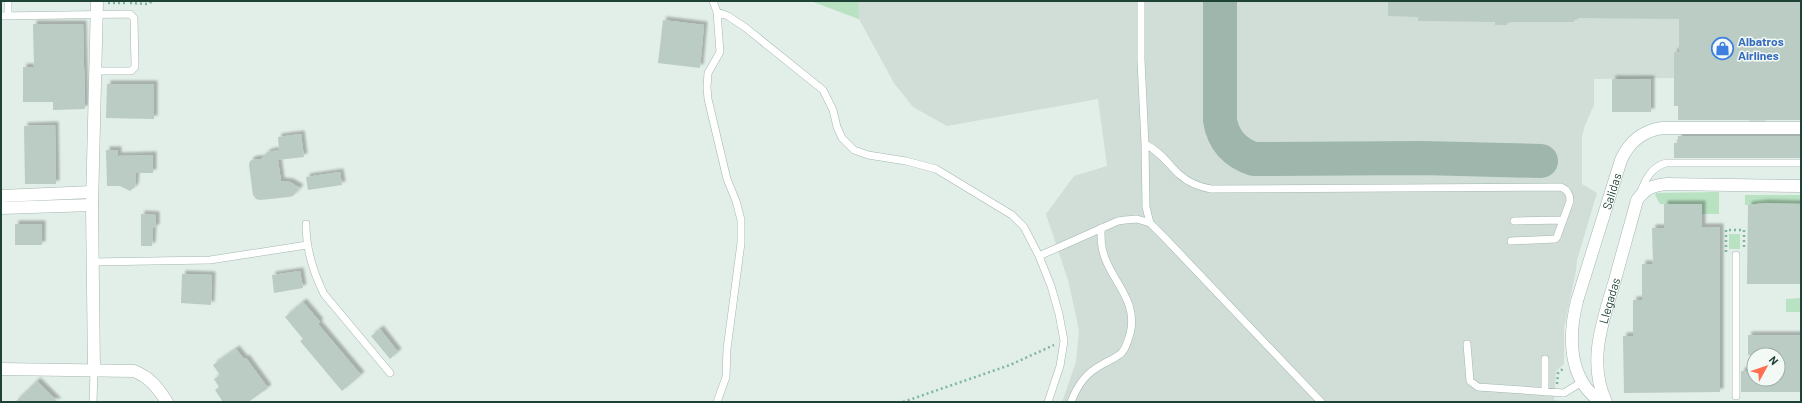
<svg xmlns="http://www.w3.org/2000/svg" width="1802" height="403" font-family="Barlow,sans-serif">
<defs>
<filter id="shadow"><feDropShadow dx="3.5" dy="-3.5" stdDeviation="1" flood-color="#0004"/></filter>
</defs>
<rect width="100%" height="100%" fill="#e2eee8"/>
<path fill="#d0ded7" d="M811 1H1801V120H1766V126L1749 125V117L1678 106 1674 78 1594 79V105L1585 125 1582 136V184L1597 193 1577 260 1576 271 1564 328V364L1556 371 1554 400 1571 402H1062L1076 362 1079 330 1068 280 1046 214 1074 176 1107 166 1098 99 947 126 913 107 894 83 859 19Z"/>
<path fill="#b8e2c1" d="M811 1H858L859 19Z
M1719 192V214H1702L1701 204H1660L1655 195 1656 193Z
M1745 195H1801V204L1745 205Z
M1729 234H1740V249H1729Z
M1801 298V312H1786V299Z"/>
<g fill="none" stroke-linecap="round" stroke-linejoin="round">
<path stroke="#9eb6ac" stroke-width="34" d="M1220 1V120C1223 140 1235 153 1254 159L1422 158 1541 161"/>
</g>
<path fill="#baccc3" filter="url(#shadow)" d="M1388 1H1801V120H1678V106H1674V52H1679V19L1574 18V22H1507V25H1495V22L1418 21V17L1388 16Z
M663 20 704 25 700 68 658 63Z
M33 24H83L85 109 53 110V102H23V67H34Z
M1612 79H1651V112H1612Z
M107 84H154V119L106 118Z
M55 125 56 184H25L24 126Z
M301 134 304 157 278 160 281 181 290 182 300 188 293 196 289 197 260 200 256 199 253 195 249 165 250 161 254 159H261L268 152 279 150 278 137Z
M1678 136H1801V158H1674V143H1678Z
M106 150H118V156L153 155V173H136L135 187 130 191 120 186H107Z
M340 172 342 185 308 190 306 177Z
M1765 203 1801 204V284H1747L1748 205Z
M1664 204H1702V227H1720V392L1624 393 1623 336H1633V300H1642V264H1653L1652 228H1664Z
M141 214 156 215V228H153L152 246H141Z
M15 224H42V245H15Z
M300 271 303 288 274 293 272 275Z
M182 274 212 275 211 305 181 303Z
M303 302 320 322 318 324 361 375 342 391 300 341 303 339 285 317Z
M380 329 398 352 390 359 371 336Z
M1748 335H1801V392H1741V371H1754V379H1778V355H1748Z
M236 349 244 359 246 358 268 388 248 402H223L215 390 219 387 214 379 220 375 213 365Z
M37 381 58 402H15Z"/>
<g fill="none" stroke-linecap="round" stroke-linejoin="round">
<defs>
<path id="service" d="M713 1 717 12 720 52 708 73 707 87 708 99 727 179 736 201 741 220V243L727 349 726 377 717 402
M1141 1V60L1145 144 1146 207 1150 223
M717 12 728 16 746 28 823 90 833 110 837 127 842 138 854 150 868 155 906 161 936 169 1012 215 1024 227 1039 256 1051 286 1059 314 1064 341 1060 366 1048 402
M1 16 130 14 134 18 135 67 131 71H96
M8 16V1
M1145 144C1160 151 1169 165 1180 175 1189 183 1200 187 1211 189L1561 187C1568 190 1570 194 1570 201L1557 237 1555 239 1511 241
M1640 194C1645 180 1651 167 1666 163H1801
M1514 221 1563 220
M306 224C306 248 313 272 324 294L390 373
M1736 255V396
M1039 256 1118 221 1125 220 1137 219 1150 223 1165 238 1321 402
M93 262 210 260 307 245
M1467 344 1470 381 1478 387 1564 393 1582 382
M1545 359V392
M93 402 94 370
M1071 402C1078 384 1086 373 1103 364 1110 360 1119 357 1123 351 1127 346 1128 339 1130 334 1138 302 1115 285 1105 258 1101 248 1101 239 1101 228"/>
<g id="minor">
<path d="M1 196 92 192"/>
<path d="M1 208 92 205"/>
<path d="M1577 301C1568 337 1568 379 1601 402"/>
<path d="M1 369 134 371C151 378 157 387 167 402"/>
<path d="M94 370 92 205 97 1"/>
<path id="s1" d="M1606 402C1587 362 1603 320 1615 280 1622 253 1630 227 1637 200 1645 189 1653 185 1667 184L1801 186"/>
</g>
</defs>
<use href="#service" stroke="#a4b7af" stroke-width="8"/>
<use href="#minor" stroke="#a4b7af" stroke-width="13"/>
<path stroke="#7eb6a1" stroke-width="2.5" stroke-dasharray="2 3" stroke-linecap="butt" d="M108 3H125
M130 3 148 4 153 1
M1726 252V230H1744V250
M1557 384 1558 373 1564 368
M903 402 1010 365 1054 345"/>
<use href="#service" stroke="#fff" stroke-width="7"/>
<use href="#minor" stroke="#fff" stroke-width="12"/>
<defs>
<g id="minor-bridge">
<path id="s2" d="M1577 301 1621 160C1629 142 1642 131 1662 128H1801"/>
</g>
</defs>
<use href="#minor-bridge" stroke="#a4b7af" stroke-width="13" stroke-linecap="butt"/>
<use href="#minor-bridge" stroke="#fff" stroke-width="12"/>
</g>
<defs>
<symbol id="shop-ring" viewBox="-11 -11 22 22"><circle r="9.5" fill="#f3faf6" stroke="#3f7fe0" stroke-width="1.5"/><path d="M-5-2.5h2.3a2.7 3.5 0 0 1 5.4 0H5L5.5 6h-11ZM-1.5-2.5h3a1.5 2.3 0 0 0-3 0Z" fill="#3f7fe0"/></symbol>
</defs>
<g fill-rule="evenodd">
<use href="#shop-ring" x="1710" y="36" width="25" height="25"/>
</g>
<g text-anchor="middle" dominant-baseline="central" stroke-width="3" stroke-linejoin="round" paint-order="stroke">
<g font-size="12" font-weight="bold" fill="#366cbe" stroke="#f3faf6" text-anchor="start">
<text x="1738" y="41">Albatros<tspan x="1738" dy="14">Airlines</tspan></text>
</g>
<g font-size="12" fill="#1f4236" stroke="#f3faf6">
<text stroke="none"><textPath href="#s2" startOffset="115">Salidas</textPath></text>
<text stroke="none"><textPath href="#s1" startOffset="104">Llegadas</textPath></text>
</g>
</g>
<rect width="1802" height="403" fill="none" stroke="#1f4236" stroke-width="4"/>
<g transform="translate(1766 367) rotate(50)"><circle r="19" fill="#f3faf6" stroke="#9eb0a9"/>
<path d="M0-3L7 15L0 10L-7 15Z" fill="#ff6f4f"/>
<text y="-6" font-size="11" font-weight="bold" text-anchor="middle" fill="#1f4236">N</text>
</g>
</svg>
